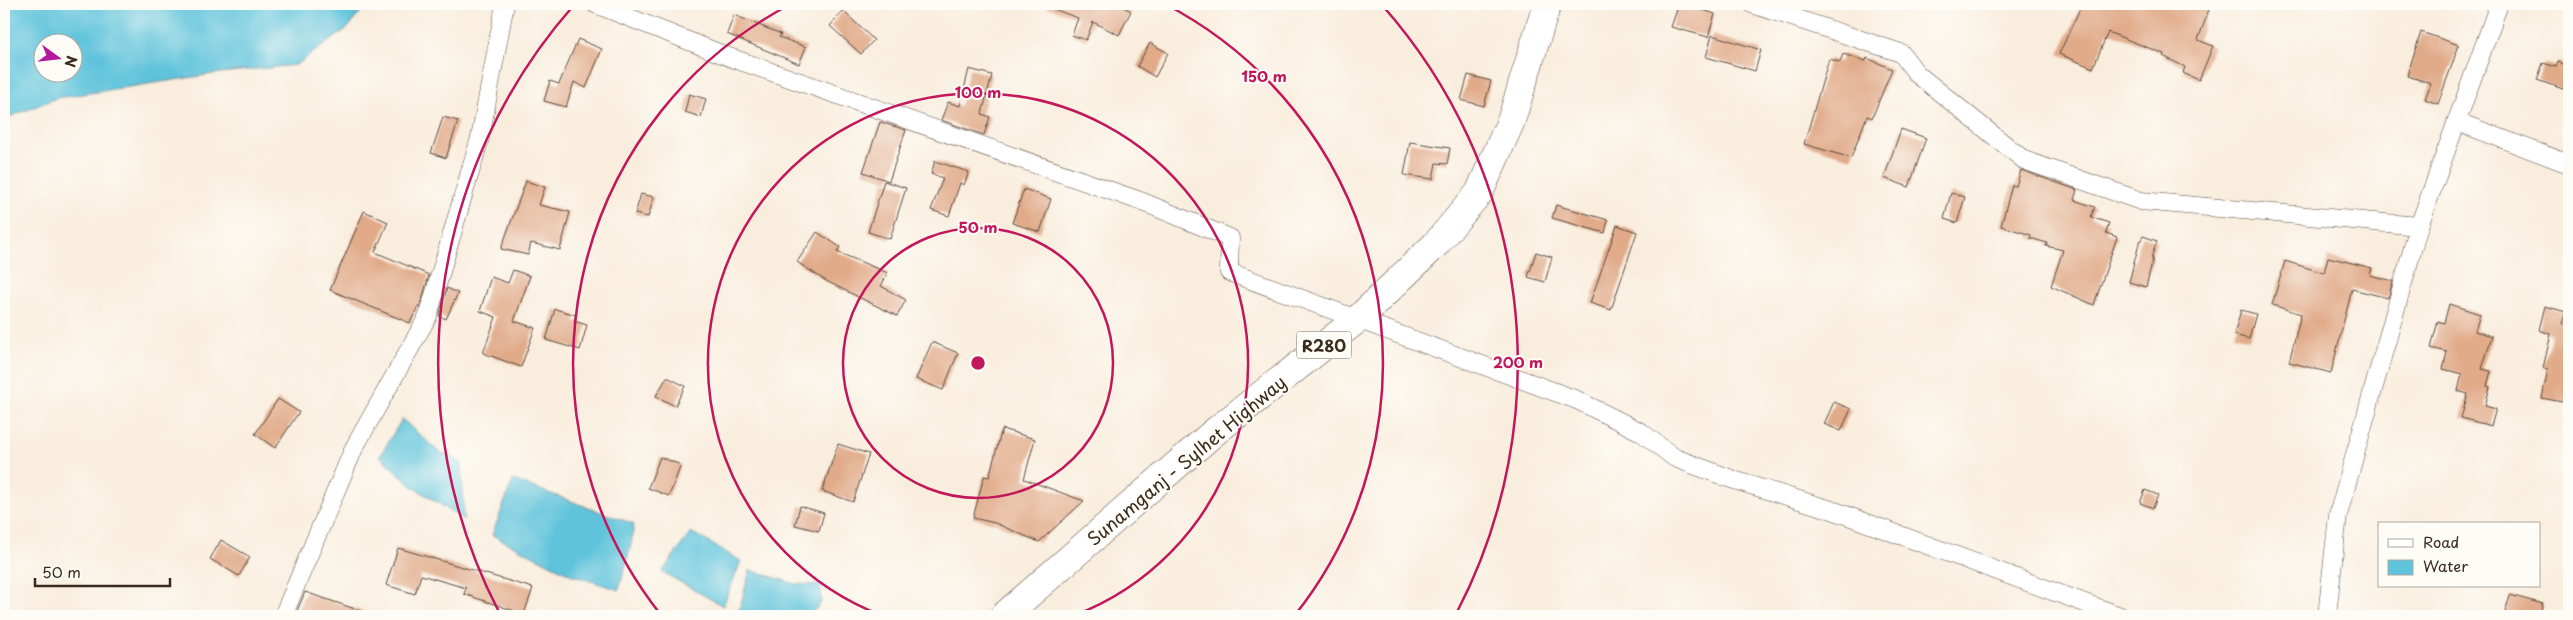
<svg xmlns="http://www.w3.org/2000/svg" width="2573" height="620" font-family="'Playpen Sans',sans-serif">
<rect width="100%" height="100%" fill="#fdfcf7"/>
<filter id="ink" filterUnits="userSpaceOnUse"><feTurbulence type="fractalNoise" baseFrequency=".02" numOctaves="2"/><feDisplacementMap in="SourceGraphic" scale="10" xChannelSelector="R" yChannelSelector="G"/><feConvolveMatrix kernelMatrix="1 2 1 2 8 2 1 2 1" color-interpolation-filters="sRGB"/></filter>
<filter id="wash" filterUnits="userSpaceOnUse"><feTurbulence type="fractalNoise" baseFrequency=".0096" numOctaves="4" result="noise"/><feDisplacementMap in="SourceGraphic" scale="20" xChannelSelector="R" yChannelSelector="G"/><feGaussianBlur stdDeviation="1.12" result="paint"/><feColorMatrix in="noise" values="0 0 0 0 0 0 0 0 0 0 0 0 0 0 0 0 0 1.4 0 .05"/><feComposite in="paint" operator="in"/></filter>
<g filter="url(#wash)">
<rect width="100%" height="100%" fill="#f9eddd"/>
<path fill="#5ec3db" stroke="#4c767c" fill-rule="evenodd" d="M4 4H367L348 28 296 65 220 73 57 98 4 119ZM42 42H72V72H42Z
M402 419 439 452 462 463 464 520 412 486 380 456Z
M513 480 634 524 631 545 619 590 572 575 492 535Z
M691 532 741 561 723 606 662 572Z
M750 570 796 584 821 585V603L813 612V616H753L739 610Z"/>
<g id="blocks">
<path fill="#e1aa89" d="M1045 4H1118L1131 11 1119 35 1093 22 1086 40 1072 35 1078 18 1045 6Z
M1679 4H1698L1697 8 1715 14 1708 37 1671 27Z
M2082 4H2211L2198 40 2213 46 2199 80 2183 73 2185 67 2163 56 2164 54 2108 32 2093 68 2059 54Z
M843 11 874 40 861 54 830 26Z
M734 15 781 34 779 37 806 47 799 64 727 34Z
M2421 32 2459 45 2438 104 2425 99 2431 83 2407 76Z
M1712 35 1761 50 1755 71 1706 57Z
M578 39 602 49 586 88 574 82 566 107 544 101 550 81 559 84Z
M1150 43 1168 53 1155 77 1137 66Z
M1843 54 1866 61 1867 58 1892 69 1872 118 1867 116 1851 158 1804 144 1829 59 1840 62Z
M2558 62 2569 66 2563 89 2537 80 2543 63 2556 67Z
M969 69 992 75 982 114 990 117 984 135 941 120 948 102 960 106Z
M1468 75 1491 81 1484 106 1461 100Z
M689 94 706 99 701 117 685 112Z
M443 117 458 121 446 158 431 153Z
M880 122 906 130 889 181 863 172Z
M1901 129 1926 138 1909 187 1884 178Z
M1410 142 1450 148 1447 164 1436 163 1433 179 1404 175Z
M935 161 969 172 964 185 960 183 949 216 931 210 943 178 931 174Z
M2021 170 2077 190 2074 200 2095 207 2091 217 2109 223 2106 233 2117 237 2094 305 2051 286 2063 250 2046 246 2047 243 2030 238 2031 235 2001 226 2012 185 2016 186Z
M526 181 545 187 539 205 570 212 560 250 531 243 528 255 501 249Z
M884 181 906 188 890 239 868 232Z
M1024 189 1051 199 1040 232 1012 223Z
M1951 193 1965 197 1957 223 1944 219Z
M641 194 654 197 648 217 635 214Z
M1556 205 1608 220 1605 233 1552 218Z
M364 211 388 222 375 252 429 275 420 307 418 306 410 323 330 290Z
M1617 225 1637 232 1611 310 1590 303Z
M817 232 840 247 837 252 888 273 881 286 906 300 897 316 826 281 797 262Z
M2143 236 2157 241 2151 258H2153L2146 287 2129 282 2139 244Z
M1536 252 1552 257 1545 282 1528 277Z
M2328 257 2372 268 2370 275 2393 281 2388 298 2352 289 2331 373 2289 362 2301 314 2272 305 2285 261 2324 273Z
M513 270 530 276 514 321 535 328 521 367 483 353 496 317 480 311 491 277 508 283Z
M447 288 458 293 446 319 439 316Z
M2449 304 2480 314 2475 331 2492 336 2482 369 2491 371 2487 386 2490 387 2485 406 2496 409 2491 426 2461 418 2468 394 2458 391 2462 374 2443 369 2447 352 2431 348 2438 321 2444 323Z
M2545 306 2566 312 2562 324 2569 326V394L2567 403 2542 398 2548 369 2543 368 2551 334 2539 330Z
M555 309 576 315 574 321 587 325 580 350 546 340Z
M2241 310 2256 314 2249 339 2234 335Z
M932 342 958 353 943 390 916 379Z
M667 377 685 386 675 406 656 396Z
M278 399 299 412 275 448 255 434Z
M1834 402 1851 409 1841 431 1824 424Z
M1002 429 1035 439 1024 479 1084 501 1039 542 995 523 973 518 984 476 989 477Z
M838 444 869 454 853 502 822 491Z
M660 457 681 465 669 496 648 488Z
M2145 490 2158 495 2153 508 2140 503Z
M800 506 824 513 819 531 795 525Z
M221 540 250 557 239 576 210 559Z
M398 548 533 588 524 614 464 594 466 588 421 575 415 594 386 585Z
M305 592 370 614 369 616H312L297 611Z
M2510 595 2543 604 2539 616H2504Z"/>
</g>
</g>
<g filter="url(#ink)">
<use href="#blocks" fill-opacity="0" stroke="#58473b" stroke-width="1"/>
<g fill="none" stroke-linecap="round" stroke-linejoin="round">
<defs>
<path id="minor" d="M595 4 729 57 1143 202 1230 238 1229 272 1577 400 1641 432 1675 458 1734 480 1832 510 2120 616
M1752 4 1901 53 1917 74 2024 160 2141 201 2419 226
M2458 122 2569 164
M283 616 354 448 428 316 480 138 505 4
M2327 616 2338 515 2419 226 2499 4"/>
<path id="primary" d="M1004 616 1212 434 1359 318 1436 244 1479 193 1511 121 1547 4"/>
</defs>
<use href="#minor" stroke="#58473b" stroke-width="19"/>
<use href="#primary" stroke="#58473b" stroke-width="29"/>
<use href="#minor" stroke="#fff" stroke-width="18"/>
<use href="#primary" stroke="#fff" stroke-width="28"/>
</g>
</g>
<g fill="none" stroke="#c2185b" stroke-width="2.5">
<circle cx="978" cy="363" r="135"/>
<path d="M883 616A270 270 0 1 1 1073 616"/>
<path d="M661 615A405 405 0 0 1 791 4M1165 4A405 405 0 0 1 1295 615"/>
<path d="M499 612A540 540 0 0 1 574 5M1382 5A540 540 0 0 1 1457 612"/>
</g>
<g text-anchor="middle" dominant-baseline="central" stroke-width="4" stroke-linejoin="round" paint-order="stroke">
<rect fill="#fdfcf7" stroke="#75695f" stroke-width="1" x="1296.5" y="331.5" width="55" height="27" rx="4"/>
<g font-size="16" font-weight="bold" fill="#3b2a1e">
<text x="1324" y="345">R280</text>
</g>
<g font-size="18" fill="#3b2a1e" stroke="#fdfcf7">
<text transform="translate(1186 460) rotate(-40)">Sunamganj - Sylhet Highway</text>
</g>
</g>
<circle cx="978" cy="363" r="8" fill="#c2185b" stroke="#fdfcf7" stroke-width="2.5"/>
<g font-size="15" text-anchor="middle" font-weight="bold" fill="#c2185b" stroke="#fdfcf7" stroke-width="4" stroke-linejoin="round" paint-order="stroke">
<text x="1264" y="82">150 m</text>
<text x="978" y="98">100 m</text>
<text x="978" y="233">50 m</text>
<text x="1518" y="368">200 m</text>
</g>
<rect width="2573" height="620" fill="none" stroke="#fdfcf7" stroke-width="20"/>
<rect x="2378" y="522" width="162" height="65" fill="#fdfcf7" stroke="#afa8a0"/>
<rect x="2388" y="539" width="25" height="8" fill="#ffffff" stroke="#afa8a0"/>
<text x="2423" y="548" font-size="15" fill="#3b2a1e">Road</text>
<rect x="2388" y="560" width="25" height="15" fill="#5ec3db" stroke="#afa8a0"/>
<text x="2423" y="572" font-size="15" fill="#3b2a1e">Water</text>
<g transform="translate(58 58) rotate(105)"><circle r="24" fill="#fdfcf7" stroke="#afa8a0"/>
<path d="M0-4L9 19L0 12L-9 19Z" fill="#b5179e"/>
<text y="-8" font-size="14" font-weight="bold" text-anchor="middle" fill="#3b2a1e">N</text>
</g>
<path d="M35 578v8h135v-8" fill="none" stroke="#3b2a1e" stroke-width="2.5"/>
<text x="42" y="578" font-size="15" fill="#3b2a1e" stroke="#fdfcf7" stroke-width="4" paint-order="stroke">50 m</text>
</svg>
